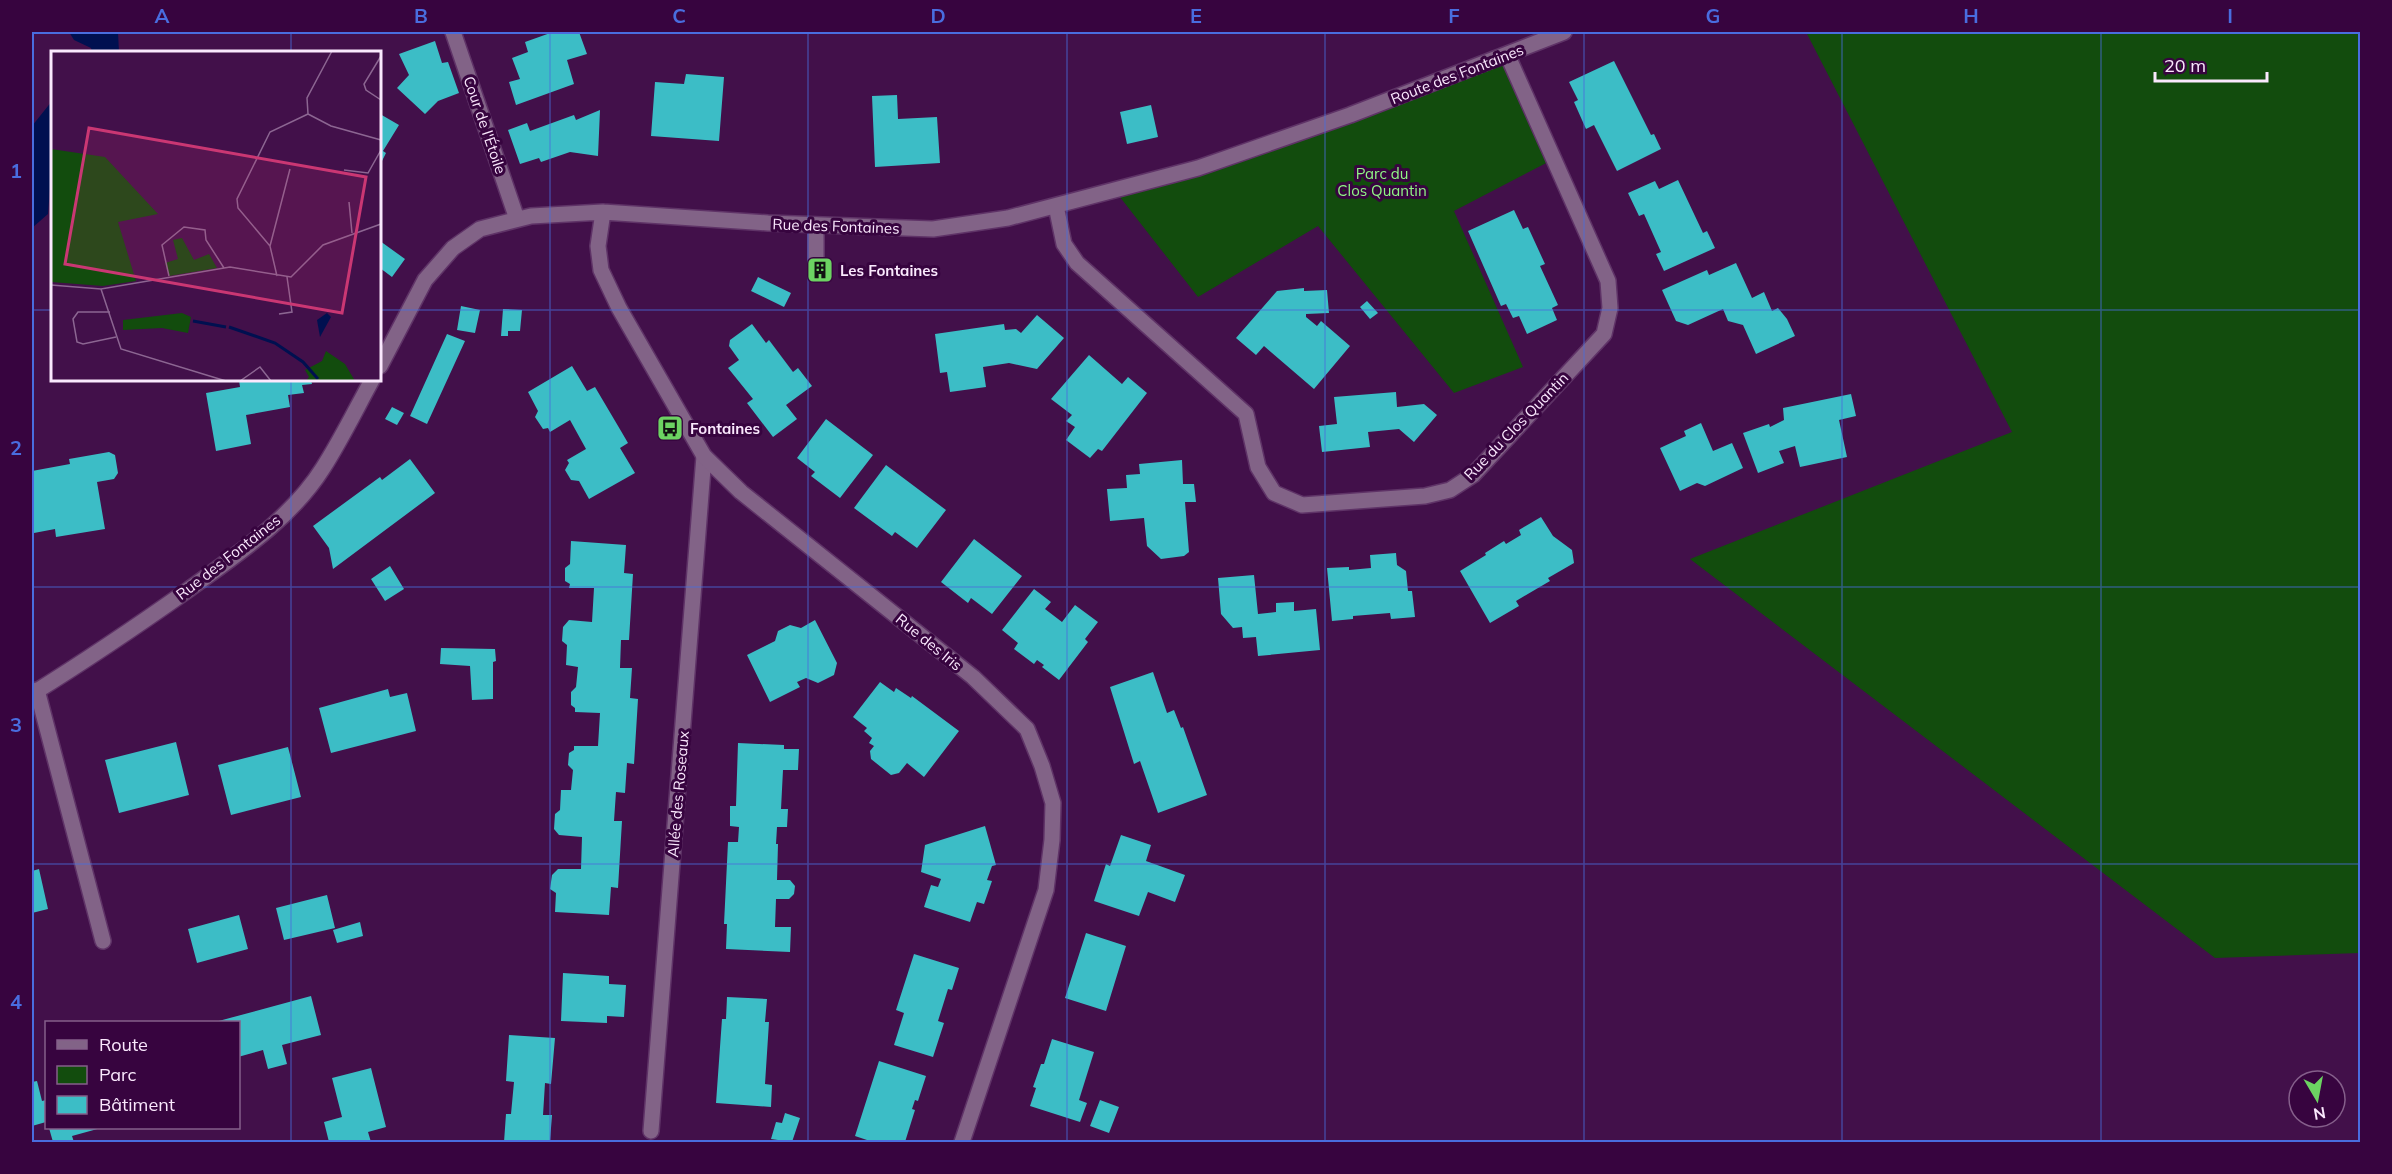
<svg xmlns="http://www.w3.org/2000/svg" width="2392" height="1174" font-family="Mulish,sans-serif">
<rect width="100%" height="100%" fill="#42104a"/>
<path fill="#124c0d" d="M1806 32H2360V953L2215 958 1690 559 2012 432Z
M1507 54 1554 159 1454 211 1523 367 1454 393 1318 226 1198 297 1116 192Z"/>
<path fill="#001050" d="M69 32H118L119 52H92L91 48 74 40Z
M52 101V183L50 188 48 214 32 228V126Z"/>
<path fill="#3cbdc6" d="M553 32H579L587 54 567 60 574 84 516 105 509 82 520 79 512 58 528 52 525 42Z
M435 41 442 63 448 62 459 93 438 101 425 114 397 88 409 75 399 54Z
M1614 61 1651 135 1654 134 1661 149 1617 171 1594 125 1586 129 1574 102 1578 100 1569 82Z
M686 74 724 77 719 141 651 136 655 82 684 84Z
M897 95 898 119 937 117 940 163 875 167 872 96Z
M1151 105 1158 137 1127 144 1120 112Z
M600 110 598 156 570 152 541 162 539 158 520 164 508 130 527 123 530 131 574 115 576 120Z
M380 114 399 125 383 151 386 153 380 165Z
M1678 180 1703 233 1707 231 1715 248 1664 271 1656 254 1661 252 1644 214 1639 216 1628 193 1655 181 1659 189Z
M1514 210 1523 229 1528 227 1545 264 1540 266 1558 305 1552 308 1557 320 1527 334 1519 316 1513 318 1506 304 1501 306 1468 231Z
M380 241 405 259 392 277 380 268Z
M811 263 830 264V276L811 277Z
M1736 263 1752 298 1764 292 1772 311 1778 308 1787 319 1795 336 1756 354 1743 325 1728 321 1723 309 1688 325 1676 321 1662 290 1707 270 1709 275Z
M758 277 791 293 784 307 751 291Z
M1304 288V291L1327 290 1329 313 1306 314V317L1317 326 1321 321 1350 346 1314 389 1264 346 1256 355 1236 338 1277 291Z
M1367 301 1378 313 1370 319 1360 307Z
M461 306 480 310 475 333 457 330Z
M503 309 522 310 520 331H508V336H501Z
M1037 315 1064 338 1037 369 1009 363 983 367 986 387 950 392 947 372 940 373 935 334 1004 324 1005 330 1016 329 1021 333Z
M752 324 766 343 769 340 793 372 798 368 812 386 786 405 797 419 773 437 747 403 753 399 728 368 739 360 729 346 730 340Z
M447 334 465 341 427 424 410 416Z
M1089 355 1122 384 1128 377 1147 393 1102 451 1098 449 1090 458 1066 440 1075 427 1066 421 1072 415 1051 399Z
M572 366 587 391 595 387 621 431 628 443 620 448 635 473 589 499 579 481 571 480 565 470 569 463 567 460 586 449 570 420 550 432 548 428 543 429 535 417 538 411 528 392Z
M239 380H311L312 384 302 385 304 393 288 395 290 407 246 415 251 444 216 451 206 393 240 387Z
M1396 392 1397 407 1424 404 1437 415 1414 442 1399 429 1368 432 1370 447 1322 452 1319 426 1337 424 1334 397Z
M1851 394 1856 416 1839 420 1847 457 1800 467 1795 446 1779 451 1784 463 1758 473 1743 433 1769 424 1770 427 1784 420 1783 408Z
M392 407 404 413 397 425 385 419Z
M826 419 873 455 840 498 811 476 815 472 797 458Z
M1701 423 1713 451 1732 443 1743 468 1705 486 1697 483 1680 491 1660 448 1686 436 1684 431Z
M109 452 115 455 118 473 114 479 97 482 105 529 56 537 55 529 34 533 32 519V471L70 464 69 459Z
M410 459 435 493 333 569 329 548 313 526 380 477 382 480Z
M1182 460 1183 484H1194L1196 502H1185L1189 552 1184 556 1161 559 1147 546 1144 518 1110 521 1107 489 1127 488 1126 475 1140 474 1139 464Z
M886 465 946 510 917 548 895 532 892 536 854 508Z
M1541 517 1553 536 1572 550 1574 563 1548 578 1550 581 1516 601 1519 606 1490 623 1460 571 1486 555 1485 553 1504 541 1506 544 1521 535 1519 530Z
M974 539 1022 576 992 614 971 598 968 603 941 582Z
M571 541 626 545 624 573 633 574 629 640H621L620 668H632L630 698 638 699 635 748 634 764 627 763 625 793 616 792 614 821H622L618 888 611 887 609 915 555 912 556 893 550 889 552 875 558 869H581L582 837 559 835 554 829 555 814 560 810 561 790H571L573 770 568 765 569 753 574 750V746H598L600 713 575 712V708L571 705V692L576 687 578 667 566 665 567 645 562 641 563 627 569 620 592 622 594 588H569L570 584 565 581V568L570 564Z
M1396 553 1397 565 1406 571 1408 591H1412L1415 617 1391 619 1390 613 1353 616V619L1332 621 1327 568 1349 567V570L1371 568 1370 555Z
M390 566 404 589 385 601 371 579Z
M1254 575 1258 614 1276 612V603L1294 602V611L1316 609 1320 650 1258 656 1256 637 1243 638 1242 627 1233 628 1221 614 1218 578Z
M1034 589 1051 602 1045 609 1062 622 1075 605 1098 622 1085 639 1088 642 1059 680 1042 667 1044 665 1037 660 1034 664 1014 649 1018 643 1002 630Z
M815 620 837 663 834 675 818 683 806 678 797 682 800 687 770 702 747 655 775 641 778 631 790 625 801 628Z
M441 648 495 649 496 661 493 662V699L472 700 470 666 440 664Z
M1153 672 1167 713 1174 710 1181 728 1183 727 1207 795 1158 813 1140 761 1134 764 1110 687Z
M880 682 894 692 896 688 911 698 912 696 959 731 924 777 907 763 899 773 891 775 871 759 870 751 874 746 869 743 872 738 864 731 867 728 853 717Z
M388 689 390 697 407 693 416 731 331 753 319 708Z
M176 742 189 795 119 813 105 760Z
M738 743 784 745V749H799L798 770H783L781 809H788L787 827H777L776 844H778L777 880H790L795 886 794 894 789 899H776L775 927H791L790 952 726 949 727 924H724L728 842H738L739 827 730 826V806H736Z
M288 747 301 797 231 815 218 765Z
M985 826 996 865 992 866 987 880 992 881 984 904 977 902 970 922 924 907 931 885 938 887 941 879 921 872 925 845Z
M1121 835 1151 845 1146 861 1185 875 1175 902 1148 892 1139 916 1094 901 1106 864 1110 866Z
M39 869 48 909 32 913V871Z
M327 895 335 928 284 940 276 908Z
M239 915 248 949 197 963 188 929Z
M360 922 363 936 337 943 333 930Z
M1086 933 1126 946 1106 1011 1065 998Z
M914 954 959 968 952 990 948 989 938 1021 944 1023 933 1057 894 1045 904 1013 896 1010Z
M563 973 609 976V984L626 985 624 1017 607 1016V1023L561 1021Z
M311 996 321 1035 282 1045 287 1064 268 1069 263 1050 238 1057V1022H215Z
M727 997 767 999 765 1022H769L765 1084 772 1085 771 1107 716 1103 722 1019H726Z
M509 1035 555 1038 551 1084 545 1083 543 1115H552L550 1141 552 1142H504L506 1114H511L514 1082 506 1081Z
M1052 1039 1094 1052 1079 1100 1087 1103 1080 1122 1030 1106 1036 1088 1033 1087 1041 1064H1044Z
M879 1061 926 1076 918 1101 915 1100 912 1109 915 1110 905 1142H873L855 1136Z
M371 1068 386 1127 368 1132 371 1142H329L324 1122 342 1117 332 1078Z
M37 1081 42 1101 46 1100V1122L32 1126V1082Z
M1100 1100 1119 1107 1109 1133 1090 1126Z
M785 1113 800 1118 792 1142 771 1139 776 1122 782 1123Z
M49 1128H101L72 1136 74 1142H53Z"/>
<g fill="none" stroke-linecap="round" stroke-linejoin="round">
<defs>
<path id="service" d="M816 225V262
M651 1131 704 456"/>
<path id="minor" d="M453 32 517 219
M1056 206 1064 244 1077 263 1246 414 1258 467 1274 493 1302 505 1425 496 1450 490 1473 475 1604 334 1610 308 1608 281 1507 54
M603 212 598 246 601 270 619 308 704 456 741 492 973 677 1027 729 1042 766 1053 803 1052 840 1046 890 962 1142
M380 366 425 280 453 248 480 229 531 216 603 212 768 223 933 229 1008 218 1198 168 1350 115 1564 32
M37 690 103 941
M32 694C85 661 137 626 188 590 236 555 291 519 323 468 341 440 356 409 372 380"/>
</defs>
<use href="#service" stroke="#5f3367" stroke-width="18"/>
<use href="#minor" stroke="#5f3367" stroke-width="18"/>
<use href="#service" stroke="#826387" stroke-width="15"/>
<use href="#minor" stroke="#826387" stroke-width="15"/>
</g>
<path fill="none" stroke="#496ddf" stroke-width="1.5" stroke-opacity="0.55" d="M291 32V52M550 32V1142M808 32V1142M1067 32V1142M1325 32V1142M1584 32V1142M1842 32V1142M2101 32V1142M32 310H52M380 310H2360M291 380V1142M32 587H2360M32 864H2360"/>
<defs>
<symbol id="building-square" viewBox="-11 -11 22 22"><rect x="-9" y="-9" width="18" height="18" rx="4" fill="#6cd362" stroke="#37043f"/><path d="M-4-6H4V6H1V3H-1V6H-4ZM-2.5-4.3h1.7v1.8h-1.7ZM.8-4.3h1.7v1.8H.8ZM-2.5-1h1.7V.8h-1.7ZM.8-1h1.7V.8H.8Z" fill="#111"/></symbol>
<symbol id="bus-square" viewBox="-11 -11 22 22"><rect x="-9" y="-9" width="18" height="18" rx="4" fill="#6cd362" stroke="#37043f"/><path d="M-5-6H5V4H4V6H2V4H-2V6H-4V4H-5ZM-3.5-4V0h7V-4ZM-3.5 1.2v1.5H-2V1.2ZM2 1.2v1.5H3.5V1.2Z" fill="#111"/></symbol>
</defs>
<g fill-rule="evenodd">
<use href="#building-square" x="805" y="255" width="30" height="30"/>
<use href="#bus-square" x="655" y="413" width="30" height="30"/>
</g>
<g text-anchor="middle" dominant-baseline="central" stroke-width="6" stroke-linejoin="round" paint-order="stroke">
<g font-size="15" fill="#fae8fd" stroke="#37043f">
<text transform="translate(1457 74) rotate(-21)">Route des Fontaines</text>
<text transform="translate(485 125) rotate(71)">Cour de l'Étoile</text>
<text transform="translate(836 226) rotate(2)">Rue des Fontaines</text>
<text transform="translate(1516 426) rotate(-46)">Rue du Clos Quantin</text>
<text transform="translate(228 557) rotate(-38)">Rue des Fontaines</text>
<text transform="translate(929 642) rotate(39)">Rue des Iris</text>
<text transform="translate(678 794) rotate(-85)">Allée des Roseaux</text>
</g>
<g font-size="15" fill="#90f785" stroke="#37043f">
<text x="1382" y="173">Parc du<tspan x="1382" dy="17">Clos Quantin</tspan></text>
</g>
<g font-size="15" font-weight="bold" fill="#fae8fd" stroke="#37043f" text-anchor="start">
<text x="840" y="270">Les Fontaines</text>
<text x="690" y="428">Fontaines</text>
</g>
</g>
<g transform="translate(51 51)">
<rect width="330" height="330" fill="#42104a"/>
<path d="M0 98 54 106 107 163 67 171 85 230 52 235 0 231ZM131 187 143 209 158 203 166 217 118 225 114 212 127 208 122 189ZM131 262 140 266 137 282 111 277 72 279V269ZM275 300 294 313 304 330H255L258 326 254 319 271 310Z" fill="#124c0d"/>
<path d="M276 262 280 266 269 286 266 269Z" fill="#001050"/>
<path fill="none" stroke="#001050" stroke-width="3" d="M142 270 175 276M178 276 224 292 252 311 267 328"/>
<path fill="none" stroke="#8c6692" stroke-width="1.5" d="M330 5 313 33 315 39 330 49M257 63 280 75 330 89M257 63 256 47 281 0M293 119 317 122 330 99M298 151 301 182M219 195 239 118M118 225 111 194 133 176 154 179 155 189 173 217M226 225 219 195 187 157 186 148 219 81 257 63M0 234 50 238 179 216 240 226 272 194 330 173M50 238 70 298 175 330M59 261H27L22 268 26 291 32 293 65 286M228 263 241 261 236 226M330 268V293M189 330 209 316 220 330"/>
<path fill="#ca3773" fill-opacity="0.15" stroke="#ca3773" stroke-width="3" d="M38 77 315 126 291 262 14 213Z"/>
<rect width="330" height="330" fill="none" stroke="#fae8fd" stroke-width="3"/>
</g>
<rect width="2392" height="1174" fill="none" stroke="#37043f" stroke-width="66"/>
<rect x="45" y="1021" width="195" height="108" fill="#37043f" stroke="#855f8b" stroke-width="1.5"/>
<rect x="57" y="1040" width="30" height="9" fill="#826387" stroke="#855f8b" stroke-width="1.5"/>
<text x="99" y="1051" font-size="18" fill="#fae8fd">Route</text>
<rect x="57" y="1066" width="30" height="18" fill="#124c0d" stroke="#855f8b" stroke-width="1.5"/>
<text x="99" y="1081" font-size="18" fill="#fae8fd">Parc</text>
<rect x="57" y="1096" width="30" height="18" fill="#3cbdc6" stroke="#855f8b" stroke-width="1.5"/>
<text x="99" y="1111" font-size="18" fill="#fae8fd">Bâtiment</text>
<g transform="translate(2317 1099) rotate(170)"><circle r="28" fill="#37043f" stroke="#855f8b" stroke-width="1.5"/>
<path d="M0-4.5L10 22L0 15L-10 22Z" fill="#6cd362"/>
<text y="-9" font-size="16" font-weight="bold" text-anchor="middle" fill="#fae8fd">N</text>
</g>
<path d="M2155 72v9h112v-9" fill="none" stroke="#fae8fd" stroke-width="3"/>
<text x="2164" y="72" font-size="18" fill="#fae8fd" stroke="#37043f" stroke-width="4.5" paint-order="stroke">20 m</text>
<rect x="33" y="33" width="2326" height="1108" fill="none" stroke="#496ddf" stroke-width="2"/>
<g font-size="20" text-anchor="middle" font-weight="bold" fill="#496ddf">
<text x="162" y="23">A</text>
<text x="421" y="23">B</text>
<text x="679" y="23">C</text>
<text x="938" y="23">D</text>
<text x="1196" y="23">E</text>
<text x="1454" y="23">F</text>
<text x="1713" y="23">G</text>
<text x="1971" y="23">H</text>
<text x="2230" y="23">I</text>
<text x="16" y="178">1</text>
<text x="16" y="455">2</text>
<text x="16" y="732">3</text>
<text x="16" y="1009">4</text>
</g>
</svg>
